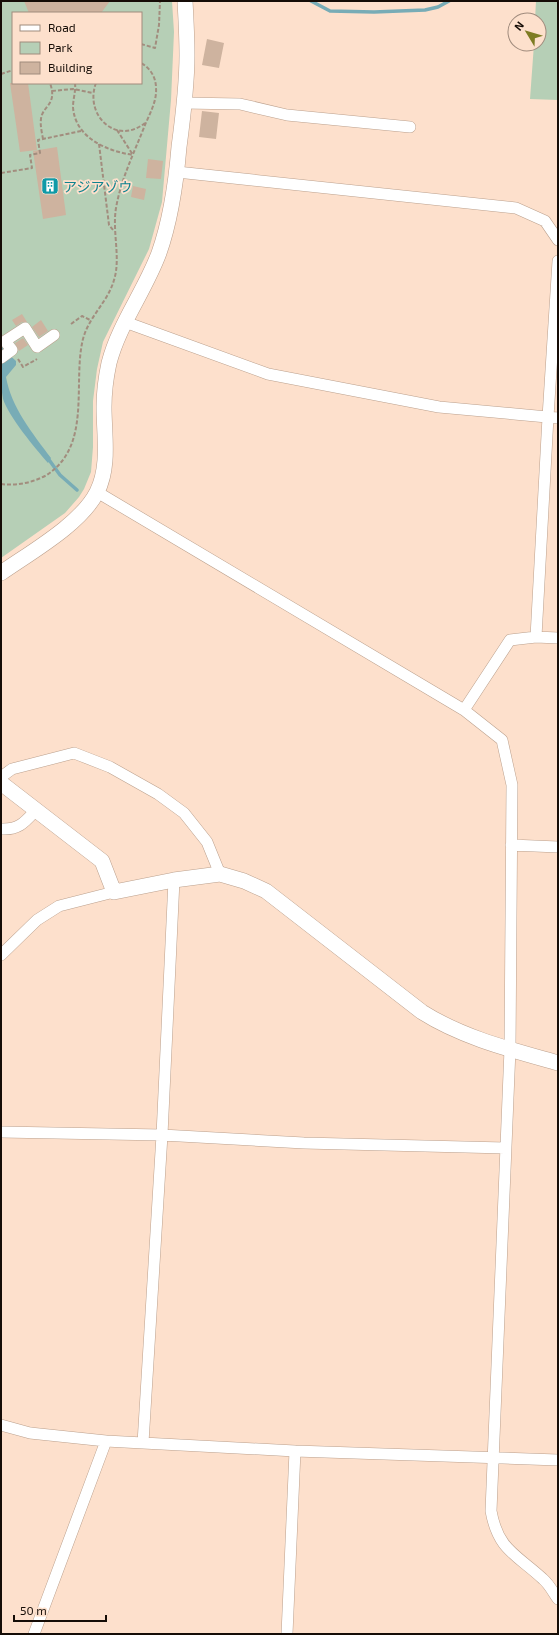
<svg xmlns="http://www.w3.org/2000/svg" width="559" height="1635" font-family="'Exo 2','Noto Sans JP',sans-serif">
<rect width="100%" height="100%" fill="#fde0cc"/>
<path fill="#b6cfb6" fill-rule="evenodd" d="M1 1H172L174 32 171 100 162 202 149 249 103 342 97 369 93 401V447L91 472 84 489 79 497 65 513 1 558ZM13 13H141V83H13Z
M536 1H558V100L530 99 534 44H539V20H535Z"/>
<path fill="#78acb6" d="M1 344 4 350 16 361V365L6 377C11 407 33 434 51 458L48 463C35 448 9 417 3 399 0 383 1 361 1 344Z"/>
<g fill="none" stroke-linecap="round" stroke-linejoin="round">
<path stroke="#78acb6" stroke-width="3.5" d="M311 1 330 11 374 12 425 10 438 7 449 1
M47 457 60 475 77 490"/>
</g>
<path fill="#ceb39f" d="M24 1H110L101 13H29Z
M207 39 224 43 219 68 202 65Z
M10 83H28L37 150 20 152Z
M202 111 219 113 216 139 199 137Z
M57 147 66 215 43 219 33 151Z
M148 159 163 161 161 179 146 178Z
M133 186 146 189 144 200 131 197Z
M22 314 27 322H22L16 326 12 320Z
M41 320 48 331 39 337 32 327Z
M23 338 28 345 19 351 15 343Z"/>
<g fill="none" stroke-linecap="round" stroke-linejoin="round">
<defs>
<path id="street" d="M184 103 240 104 287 115 410 127
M177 172 516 208 545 221 558 240
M125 322 268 374 439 407 558 418
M1 358 12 350 5 341 25 328 37 347 54 335
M97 492 464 710 502 740 512 785 510 1049 491 1511C498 1550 516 1554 543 1579 549 1584 553 1592 558 1599
M536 637 548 417 558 261
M464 710 510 640 536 637 558 638
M1 777 12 769 74 753 110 767 158 794 184 813 207 842 220 874
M1 829C19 830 25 822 36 810
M511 845 558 847
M174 880 162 1135 143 1443 295 1451 287 1634
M1 955 37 920 59 906 114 892
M1 1132 162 1135 304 1143 505 1148
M1 1425 30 1433 106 1441
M295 1451 558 1460
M34 1634 106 1441 143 1443"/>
<path id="secondary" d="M1 573C31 552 81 524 97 492 110 466 104 435 104 407 104 393 106 377 109 363 119 324 145 291 159 253 171 219 176 183 179 147 183 117 187 86 187 55 187 37 186 19 185 1
M1 783 102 861 114 892 174 880 220 874 244 881 266 891 422 1012C463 1038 512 1050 558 1063"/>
</defs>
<use href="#street" stroke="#bba08d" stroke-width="12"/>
<use href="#secondary" stroke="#bba08d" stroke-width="16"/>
<path stroke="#a28d7e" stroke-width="2" stroke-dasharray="4 2" stroke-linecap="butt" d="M141 44 155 48 159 25 160 1
M1 74 13 70
M75 83C76 91 73 99 73 107 75 138 107 151 133 155
M96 83C84 115 116 146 145 123
M52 91 73 89 93 93
M117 130 133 155
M43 139C42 133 40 125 41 119 42 106 58 105 50 83
M99 144 109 225 113 230
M1 173 32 168 30 155 40 153 38 140 81 131
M71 324 82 316 90 320
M18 359 23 367 37 359
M1 484C16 486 31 483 45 476 93 447 72 383 83 339 89 316 108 302 114 280 121 258 112 232 116 208 121 179 134 153 145 125 150 113 157 101 156 88 156 77 150 68 141 63"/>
<use href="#street" stroke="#fff" stroke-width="11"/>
<use href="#secondary" stroke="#fff" stroke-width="15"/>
</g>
<defs>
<symbol id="building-square" viewBox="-11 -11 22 22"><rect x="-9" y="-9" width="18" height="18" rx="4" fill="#0f9aa8" stroke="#fde0cc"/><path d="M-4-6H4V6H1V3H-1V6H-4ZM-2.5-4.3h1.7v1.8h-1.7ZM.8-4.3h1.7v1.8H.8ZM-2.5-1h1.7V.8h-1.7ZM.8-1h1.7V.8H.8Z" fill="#fff"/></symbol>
</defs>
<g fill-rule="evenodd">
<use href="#building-square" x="40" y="176" width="20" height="20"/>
</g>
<g text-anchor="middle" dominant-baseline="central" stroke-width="3.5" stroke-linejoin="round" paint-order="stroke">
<g font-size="14" fill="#0d838f" stroke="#fde0cc" text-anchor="start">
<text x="63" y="186">アジアゾウ</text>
</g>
</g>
<rect width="559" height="1635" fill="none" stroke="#150c06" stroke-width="4"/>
<rect x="12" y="12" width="130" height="72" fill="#fde0cc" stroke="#a08b7d"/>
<rect x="20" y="25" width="20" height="6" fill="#ffffff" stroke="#a08b7d"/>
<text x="48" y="32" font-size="12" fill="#150c06">Road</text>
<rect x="20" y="42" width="20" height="12" fill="#b6cfb6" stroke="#a08b7d"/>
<text x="48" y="52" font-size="12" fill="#150c06">Park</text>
<rect x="20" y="62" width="20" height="12" fill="#ceb39f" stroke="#a08b7d"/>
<text x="48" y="72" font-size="12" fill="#150c06">Building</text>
<g transform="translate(527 32) rotate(308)"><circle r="19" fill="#fde0cc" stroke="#a08b7d"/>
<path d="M0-3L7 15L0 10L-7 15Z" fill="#7e7c23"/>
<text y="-6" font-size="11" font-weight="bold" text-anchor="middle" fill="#150c06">N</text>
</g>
<path d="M14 1615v6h92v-6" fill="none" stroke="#150c06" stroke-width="2"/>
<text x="20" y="1615" font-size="12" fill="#150c06" stroke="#fde0cc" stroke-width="3" paint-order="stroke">50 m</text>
</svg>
